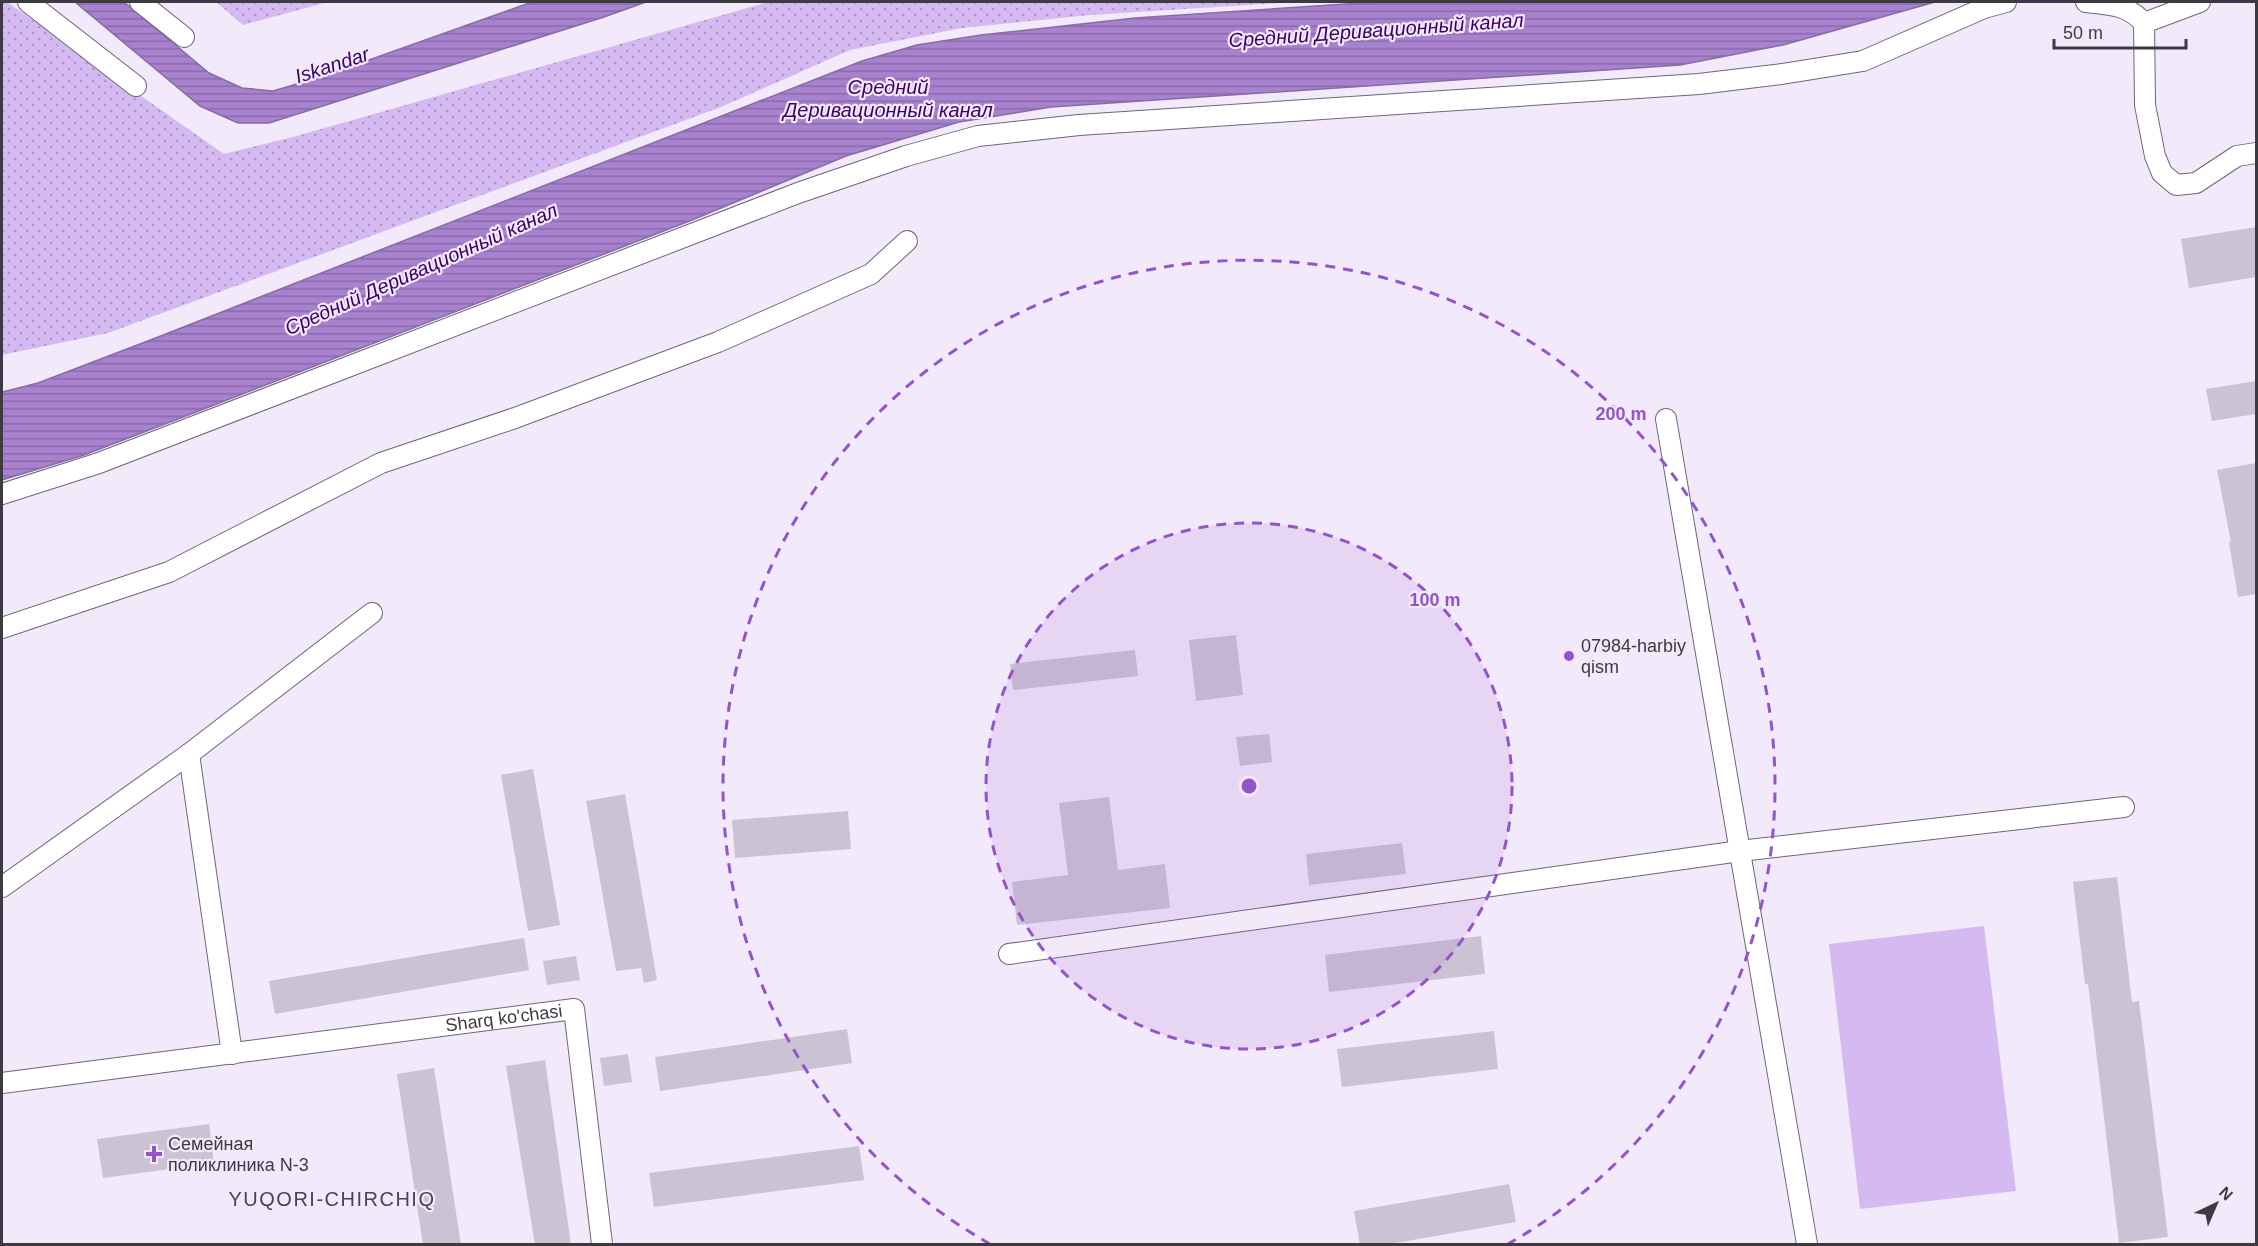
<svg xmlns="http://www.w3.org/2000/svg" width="2258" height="1246" font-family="Arial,sans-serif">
<defs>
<pattern id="grass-dots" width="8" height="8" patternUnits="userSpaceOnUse" patternTransform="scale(1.5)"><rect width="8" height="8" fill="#d5baf2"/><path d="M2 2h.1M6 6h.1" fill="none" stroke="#ae98c6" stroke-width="1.8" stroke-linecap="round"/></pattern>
<pattern id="water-rules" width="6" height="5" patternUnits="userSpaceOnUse" patternTransform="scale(1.5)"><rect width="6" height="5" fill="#a881cf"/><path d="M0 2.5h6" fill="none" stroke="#8a6baa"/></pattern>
</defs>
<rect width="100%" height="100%" fill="#f2e9fb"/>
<path fill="url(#grass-dots)" d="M2 2H7L224 154 293 137 768 2H1296L1090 15 962 28 850 50 721 107 108 333 2 355Z
M216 2H328L243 25Z"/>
<path fill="#d5baf2" d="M1984 926 2016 1191 1860 1209 1829 944Z"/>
<path fill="url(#water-rules)" stroke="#886ca4" stroke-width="1.5" d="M75 2H124L209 73 242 88 273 91 324 76 532 2H646L604 17 269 123H238L200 106Z
M1376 2H1935L1783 45 1680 65 1051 107 959 122 846 156 692 220 196 412 84 455 2 480V392L38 383 153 339 862 61 917 45 981 35 1135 18Z"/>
<path fill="#cbc3d4" d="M2256 227V277L2189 288 2181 239Z
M2256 381V414L2212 421 2206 389Z
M2256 463V594L2238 597 2229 542H2231L2217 470Z
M1236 635 1243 695 1196 701 1189 640Z
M1135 650 1138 676 1013 690 1010 664Z
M1269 734 1272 762 1240 766 1236 737Z
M533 769 560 925 528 931 501 775Z
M625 794 657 980 644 983 641 968 616 971 586 801Z
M1109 797 1118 870 1165 864 1170 908 1017 925 1012 882 1068 875 1059 803Z
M848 811 851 849 735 858 732 820Z
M1402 843 1406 874 1309 885 1306 854Z
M2117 877 2132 1002 2139 1001 2168 1237 2119 1243 2088 984H2085L2073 882Z
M1481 936 1485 974 1329 992 1325 955Z
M524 938 529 970 275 1014 269 981Z
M576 956 580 980 547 985 543 961Z
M847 1029 852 1063 660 1091 655 1057Z
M1494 1031 1498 1069 1342 1087 1337 1049Z
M628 1054 632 1082 604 1086 600 1058Z
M545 1060 571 1245H535L506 1066Z
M434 1068 461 1245H423L397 1074Z
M209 1124 214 1163 103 1178 97 1139Z
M859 1146 864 1180 654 1207 649 1173Z
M1509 1184 1516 1222 1384 1245H1360L1354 1211Z"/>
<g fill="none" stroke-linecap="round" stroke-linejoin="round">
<defs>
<g id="minor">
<path d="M28 2 136 86"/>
<path d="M140 2 184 37"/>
<path d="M2086 2C2110 5 2127 4 2144 23L2200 2"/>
<path d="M2144 23 2145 105 2155 156 2162 173 2176 185 2196 183 2237 156 2256 153"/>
<path d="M1666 419 1807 1244"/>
<path d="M2 494 99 463 798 193 906 156 978 136 1079 125 1699 84 1782 74 1863 61 1984 8 2006 2"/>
<path d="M2 628 169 572 381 463 515 418 718 342 871 274 907 241"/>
<path d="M189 754 232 1054"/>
<path d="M2 887 189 754 372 613"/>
<path d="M1009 954 1740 851 2124 807"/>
<path id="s1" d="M2 1083 574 1009 602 1244"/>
</g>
</defs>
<use href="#minor" stroke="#6e6776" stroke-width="22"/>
<use href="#minor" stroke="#fff" stroke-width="20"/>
</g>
<circle cx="1249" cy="786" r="263" fill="#9454c9" fill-opacity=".12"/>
<g fill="none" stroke="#9454c9" stroke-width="3" stroke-dasharray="10 8">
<circle cx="1249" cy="786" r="263"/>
<path d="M990 1244A526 526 0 1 1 1508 1244"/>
</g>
<g fill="#9454c9" stroke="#f2e9fb" stroke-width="2">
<circle cx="1569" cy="656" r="6"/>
<path d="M151 1145h6v6h6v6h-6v6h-6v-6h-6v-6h6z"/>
</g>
<g text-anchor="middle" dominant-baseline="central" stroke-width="4.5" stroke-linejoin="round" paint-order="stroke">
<g font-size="18" fill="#3e3a41" stroke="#f2e9fb" text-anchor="start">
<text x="1581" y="646">07984-harbiy<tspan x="1581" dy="21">qism</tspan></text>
<text x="168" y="1144">Семейная<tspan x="168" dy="21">поликлиника N-3</tspan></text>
</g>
<g font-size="18" fill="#3e3a41" stroke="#f2e9fb">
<text stroke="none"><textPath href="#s1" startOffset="506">Sharq ko'chasi</textPath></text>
</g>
<g font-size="20" font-style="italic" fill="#3e0062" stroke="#f2e9fb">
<text transform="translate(1376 30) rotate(-4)">Средний Деривационный канал</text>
<text transform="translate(332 65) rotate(-18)">Iskandar</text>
<text x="888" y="87">Средний<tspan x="888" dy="23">Деривационный канал</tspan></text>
<text transform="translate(421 269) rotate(-24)">Средний Деривационный канал</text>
</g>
<g font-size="20" letter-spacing="1.5" fill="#4b4453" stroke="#f2e9fb">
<text x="332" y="1199">YUQORI-CHIRCHIQ</text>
</g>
</g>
<circle cx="1249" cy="786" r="9" fill="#9454c9" stroke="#f2e9fb" stroke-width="3"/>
<g font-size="18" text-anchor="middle" font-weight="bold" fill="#9454c9" stroke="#f2e9fb" stroke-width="4.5" stroke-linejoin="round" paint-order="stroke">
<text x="1621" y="420">200 m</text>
<text x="1435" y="606">100 m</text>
</g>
<rect width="2258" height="1246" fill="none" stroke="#3e3a41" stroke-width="6"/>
<g transform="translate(2216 1204) rotate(44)" stroke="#f2e9fb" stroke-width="4.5" paint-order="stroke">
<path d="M0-4.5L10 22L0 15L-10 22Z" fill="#3e3a41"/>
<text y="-9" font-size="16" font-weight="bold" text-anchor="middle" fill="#3e3a41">N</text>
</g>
<path d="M2054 39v9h132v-9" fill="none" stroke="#3e3a41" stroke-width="3"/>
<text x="2063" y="39" font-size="18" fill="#3e3a41" stroke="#f2e9fb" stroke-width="4.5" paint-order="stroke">50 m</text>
</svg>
